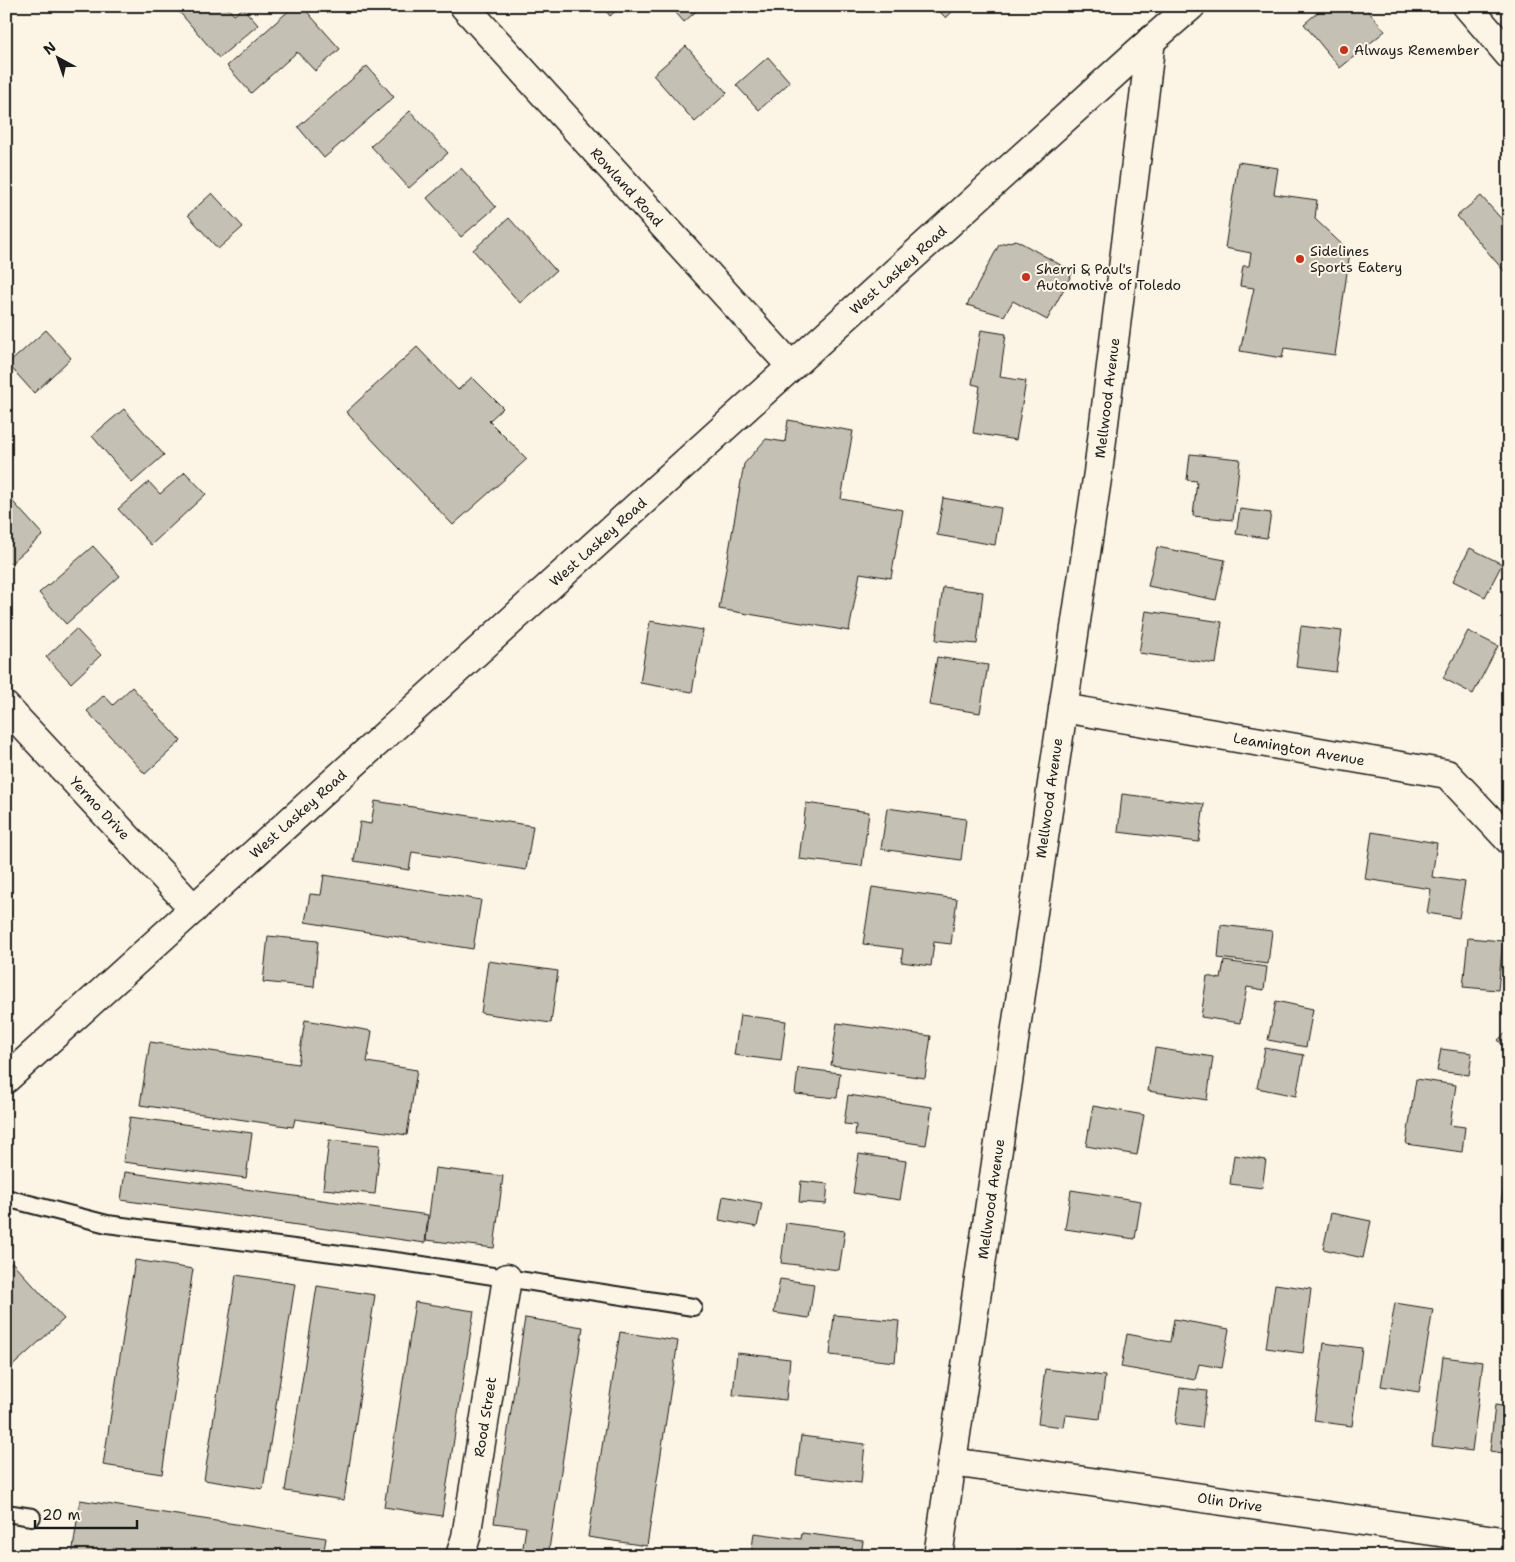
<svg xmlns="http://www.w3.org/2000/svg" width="1515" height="1562" font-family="'Shantell Sans',sans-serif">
<rect width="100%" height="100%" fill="#fcf5e5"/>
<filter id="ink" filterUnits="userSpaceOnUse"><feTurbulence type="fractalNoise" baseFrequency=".02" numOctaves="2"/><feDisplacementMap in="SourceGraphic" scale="10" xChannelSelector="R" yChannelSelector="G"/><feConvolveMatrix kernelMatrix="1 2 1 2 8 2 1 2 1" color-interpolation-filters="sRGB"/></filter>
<g filter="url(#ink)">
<path fill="#c4c0b3" stroke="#1c1c1c" d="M178 6H226L234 15 243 8 258 25 219 58 176 8Z
M294 6H302L340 49 315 71 297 52 251 93 227 66Z
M602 6H621L610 16Z
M670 6H702L684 22Z
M934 6H958L946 18Z
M1325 6H1364L1385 31 1340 68 1304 24Z
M686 46 727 93 695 122 653 75Z
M768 57 790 82 759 110 736 85Z
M367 66 394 97 324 158 298 127Z
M410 111 448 153 409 188 371 146Z
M1238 162 1278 168 1274 194 1317 200 1315 219 1350 252 1335 355 1284 348 1282 358 1240 351 1254 288 1240 286 1243 266H1249L1251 253 1225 248Z
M461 168 496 207 461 237 427 198Z
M212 193 243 227 218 249 188 215Z
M1481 196 1505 223 1509 220V277L1457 216Z
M509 218 556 271 520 303 473 250Z
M1016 240 1073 272 1047 320 1013 301 1004 316 967 305 999 245Z
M46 330 71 358 34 393 8 364Z
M981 330 1006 334 1000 377 1026 381 1016 440 973 433 980 386 972 384Z
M417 347 458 390 472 377 503 408 489 421 527 459 453 525 346 412Z
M124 409 164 455 132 483 92 436Z
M788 420 853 431 841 499 903 510 891 578 860 573 849 631 719 609 744 464 766 439 785 442Z
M1190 454 1240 459 1233 520 1193 516 1197 481 1187 480Z
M185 472 206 494 151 545 118 509 149 482 160 494Z
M6 494 43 535 10 564 6 560Z
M943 498 1001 508 995 545 937 535Z
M1240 509 1271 513 1267 538 1236 534Z
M93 546 120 576 66 624 39 593Z
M1157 547 1225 560 1216 600 1148 586Z
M1470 548 1502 564 1485 597 1453 581Z
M943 587 983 592 977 644 936 640Z
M1146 611 1222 622 1216 664 1139 653Z
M650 621 703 630 692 692 640 683Z
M1301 626 1342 631 1336 672 1296 667Z
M76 629 101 655 71 683 46 657Z
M1468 631 1498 646 1473 694 1443 678Z
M937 657 988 665 980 713 929 705Z
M132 687 181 741 145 774 87 711 104 695 113 705Z
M1122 794 1204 804 1199 842 1118 832Z
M375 801 533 826 526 870 412 852 409 870 354 861 360 822 371 824Z
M806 803 869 812 862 866 799 859Z
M887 808 966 819 961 860 881 849Z
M1372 832 1437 843 1432 877 1465 882 1459 918 1427 913 1431 889 1365 879Z
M324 875 481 900 473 949 305 922 310 894 321 895Z
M872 887 957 899 951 944 934 942 931 966 901 962 903 949 863 944Z
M1221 925 1272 931 1268 964 1218 958Z
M268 936 318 941 314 987 263 982Z
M1468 938 1503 941 1498 990 1463 987Z
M488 961 558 971 551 1023 481 1013Z
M1224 961 1267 967 1264 990 1247 987 1240 1023 1201 1017 1207 976 1221 979Z
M1276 1001 1313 1009 1306 1047 1268 1040Z
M740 1015 786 1021 781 1061 734 1055Z
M305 1020 372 1031 367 1062 417 1070 407 1135 295 1119 293 1127 140 1105 150 1042 298 1064Z
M837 1023 931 1036 925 1078 831 1065Z
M1509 1030V1052L1498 1040Z
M1155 1048 1213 1057 1207 1100 1148 1091Z
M1265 1048 1304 1055 1296 1096 1257 1088Z
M1441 1049 1472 1053 1469 1075 1437 1071Z
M798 1068 840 1073 837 1098 795 1094Z
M1416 1079 1456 1085 1450 1125 1465 1127 1462 1152 1406 1144Z
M848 1095 932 1107 926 1145 855 1135 856 1125 844 1124Z
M1093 1106 1144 1115 1137 1155 1086 1146Z
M130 1117 252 1133 246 1178 123 1162Z
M329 1140 380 1145 375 1194 323 1189Z
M859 1154 906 1161 900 1200 853 1193Z
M1234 1155 1266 1160 1262 1188 1230 1184Z
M1507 1163 1509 1164V1205L1501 1204Z
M435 1168 503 1176 494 1248 426 1240Z
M125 1172 428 1215 425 1243 121 1200Z
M801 1181 828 1184 826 1204 799 1202Z
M1071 1190 1141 1201 1135 1239 1065 1229Z
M723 1196 762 1203 757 1227 719 1220Z
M1331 1213 1371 1221 1363 1258 1323 1249Z
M786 1223 845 1231 839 1270 781 1263Z
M135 1260 193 1269 162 1474 103 1465Z
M12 1262 64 1319 6 1372V1268Z
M236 1275 295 1284 263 1489 204 1480Z
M780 1279 814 1284 809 1318 774 1313Z
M1275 1284 1311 1289 1303 1353 1266 1348Z
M317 1286 375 1295 344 1500 285 1491Z
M415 1302 474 1311 442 1516 384 1507Z
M1395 1303 1433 1309 1419 1392 1381 1386Z
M834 1315 899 1321 895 1362 830 1355Z
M525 1318 583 1327 548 1556H506L507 1551 522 1554 526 1527 494 1523Z
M1174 1319 1229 1329 1222 1368 1199 1364 1195 1380 1121 1367 1127 1334 1170 1342Z
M620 1332 678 1341 647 1546 588 1537Z
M1324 1343 1362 1348 1352 1426 1314 1421Z
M737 1353 790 1359 786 1400 733 1395Z
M1443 1357 1483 1362 1472 1451 1432 1446Z
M1045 1369 1105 1376 1100 1419 1066 1415 1064 1427 1038 1424Z
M1180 1388 1207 1391 1202 1428 1175 1424Z
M1495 1405 1509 1407V1454L1490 1451Z
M801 1436 865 1444 861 1483 796 1475Z
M80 1500 326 1538 323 1556H72Z
M754 1533 801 1539 802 1533 863 1541 861 1556H751Z
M1017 1549 1068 1556H1016Z"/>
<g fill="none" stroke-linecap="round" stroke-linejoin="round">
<defs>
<path id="lane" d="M6 1198 107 1224 403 1262 693 1307
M6 1513 32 1517"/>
<path id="street" d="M464 6 791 366
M1467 6 1509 55
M6 707 194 909
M1063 708 1447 774 1509 840
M952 1462 1509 1542
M460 1556 466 1537 507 1278
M938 1556 1098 472 1151 40"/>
<path id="secondary" d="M6 1079 1138 52 1191 6"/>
</defs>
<use href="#lane" stroke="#1c1c1c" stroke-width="20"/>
<use href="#street" stroke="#1c1c1c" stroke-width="31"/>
<use href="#secondary" stroke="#1c1c1c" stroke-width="31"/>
<use href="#lane" stroke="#fcf5e5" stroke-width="16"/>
<use href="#street" stroke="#fcf5e5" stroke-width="28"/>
<use href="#secondary" stroke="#fcf5e5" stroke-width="28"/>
</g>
</g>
<g fill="#c8321e" stroke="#fcf5e5" stroke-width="2">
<circle cx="1344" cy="50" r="5"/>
<circle cx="1300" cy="259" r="5"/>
<circle cx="1026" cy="277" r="5"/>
</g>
<g text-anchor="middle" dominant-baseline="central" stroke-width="4" stroke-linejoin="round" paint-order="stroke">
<g font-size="14" fill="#1c1c1c" stroke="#fcf5e5" text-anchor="start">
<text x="1354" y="50">Always Remember</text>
<text x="1310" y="251">Sidelines<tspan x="1310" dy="16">Sports Eatery</tspan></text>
<text x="1036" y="269">Sherri &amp; Paul's<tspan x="1036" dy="16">Automotive of Toledo</tspan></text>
</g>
<g font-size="14" fill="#1c1c1c" stroke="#fcf5e5">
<text transform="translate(627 187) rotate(48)">Rowland Road</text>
<text transform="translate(898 270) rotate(-42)">West Laskey Road</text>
<text transform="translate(1107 398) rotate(-83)">Mellwood Avenue</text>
<text transform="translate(598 542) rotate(-42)">West Laskey Road</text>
<text transform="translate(1299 749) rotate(10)">Leamington Avenue</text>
<text transform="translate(1049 798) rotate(-82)">Mellwood Avenue</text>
<text transform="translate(100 808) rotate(47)">Yermo Drive</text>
<text transform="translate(298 814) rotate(-42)">West Laskey Road</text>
<text transform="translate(991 1199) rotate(-82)">Mellwood Avenue</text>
<text transform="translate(485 1417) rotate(-81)">Rood Street</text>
<text transform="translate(1230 1502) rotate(8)">Olin Drive</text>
</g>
</g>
<rect width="1515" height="1562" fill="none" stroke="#fcf5e5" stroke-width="25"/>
<rect x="12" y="12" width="1490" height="1537" fill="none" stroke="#1c1c1c" stroke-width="2" filter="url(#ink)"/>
<g transform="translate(58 58) rotate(320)" stroke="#fcf5e5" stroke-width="4" paint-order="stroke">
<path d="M0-4L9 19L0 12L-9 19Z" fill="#1c1c1c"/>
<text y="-8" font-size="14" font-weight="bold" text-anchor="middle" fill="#1c1c1c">N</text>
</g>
<path d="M35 1520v8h102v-8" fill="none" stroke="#1c1c1c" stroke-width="2.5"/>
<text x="42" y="1520" font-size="15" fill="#1c1c1c" stroke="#fcf5e5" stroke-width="4" paint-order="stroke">20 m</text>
</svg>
